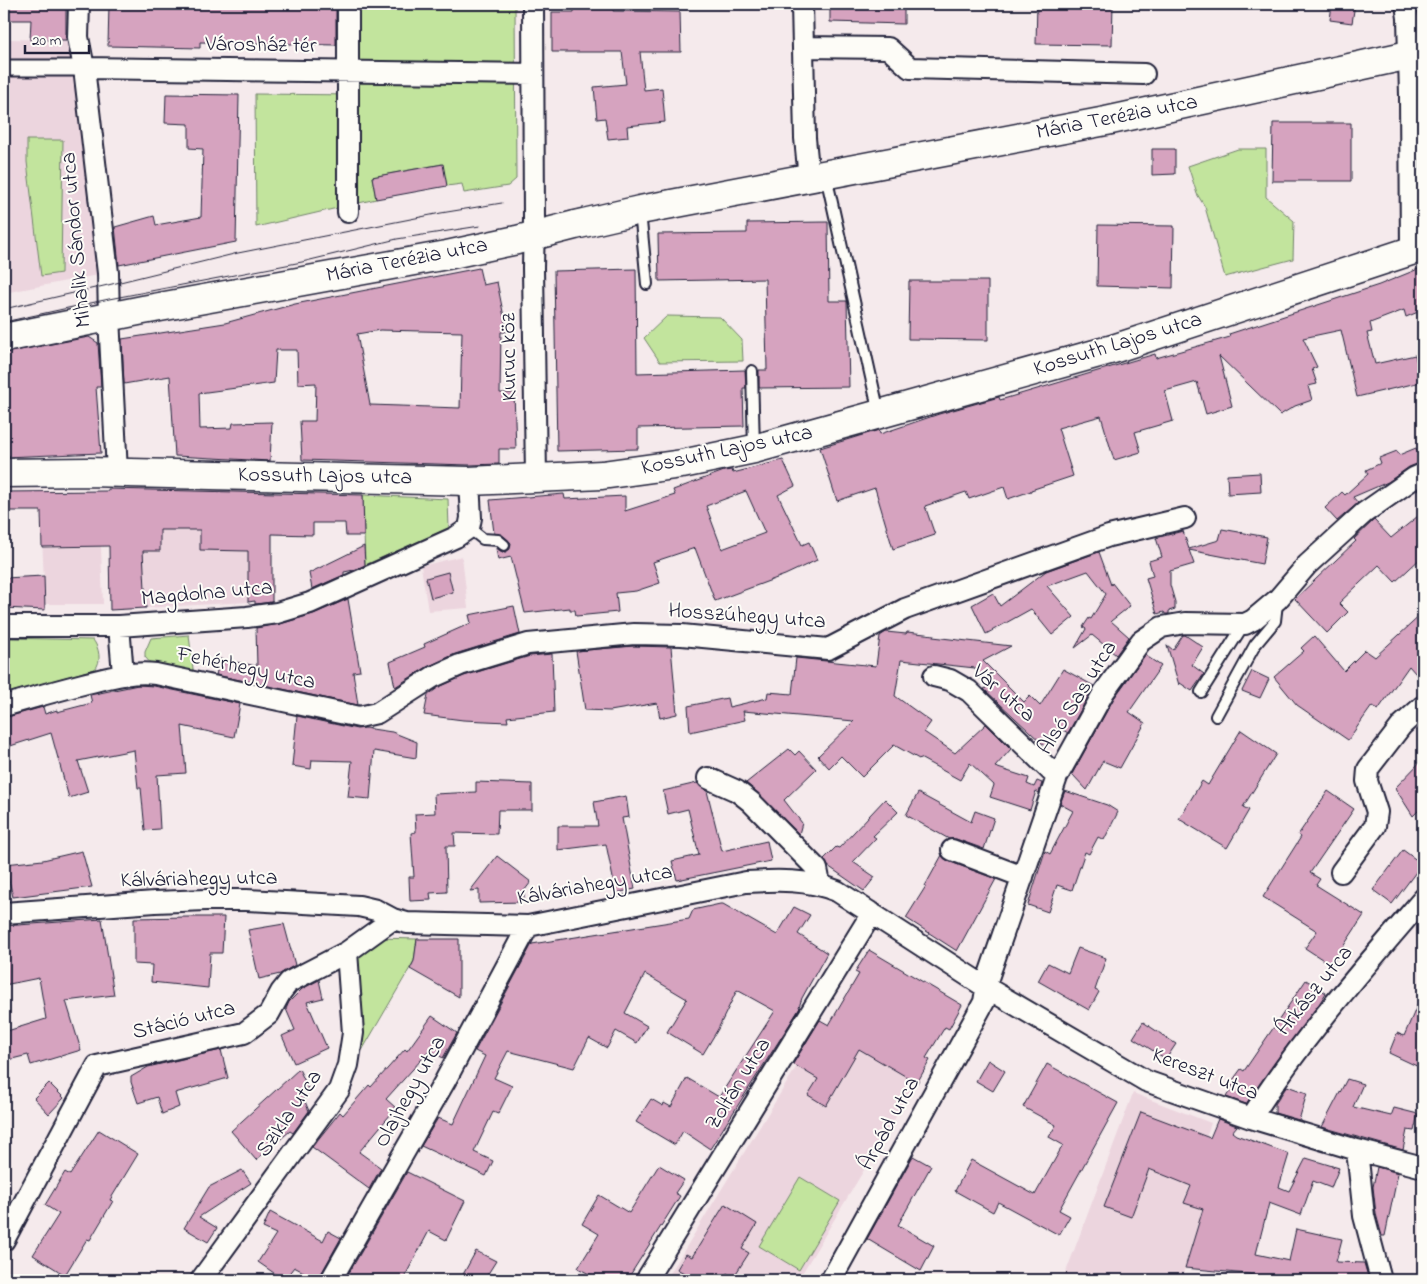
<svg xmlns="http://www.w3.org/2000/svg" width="1427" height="1284" font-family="'Indie Flower',sans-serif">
<rect width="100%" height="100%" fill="#f5eaec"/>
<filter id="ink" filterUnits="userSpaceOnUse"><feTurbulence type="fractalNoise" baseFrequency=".02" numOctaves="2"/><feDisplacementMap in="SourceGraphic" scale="10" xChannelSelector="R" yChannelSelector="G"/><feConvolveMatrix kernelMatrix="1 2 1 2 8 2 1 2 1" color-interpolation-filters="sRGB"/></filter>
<g filter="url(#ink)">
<path fill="#ecd5de" d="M4 39 66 40 84 68 108 273 4 293Z
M108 489 242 490V516L248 517V602L110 610Z
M99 491 103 604H45L40 492Z
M462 556 468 608 428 611 421 566Z
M869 950 962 1005 949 1029 945 1027 927 1058 930 1060 798 1280H666L824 1022 829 1025 858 974 855 972Z
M1133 1093 1211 1123 1184 1202 1203 1209 1185 1268 1181 1280H1063Z"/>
<path fill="#c2e49d" stroke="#72836c" d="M359 4H515L516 179 508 186 464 193 462 184 447 186 442 164 372 177 376 199 256 227 255 94 358 95Z
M27 140H63L61 273 41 276 27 162Z
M1238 149H1266V197L1294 221 1293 259 1225 277 1205 207 1197 194 1188 166Z
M667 316 720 317 742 340 743 361 660 362 644 338Z
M363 495 448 499 449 528 365 565Z
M189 635 194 677 153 666 145 657V652L151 638Z
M4 638 93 640C99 647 102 662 95 669L4 694Z
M377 938 417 939 414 961 360 1054 361 1029 355 974 358 954Z
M800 1177 840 1201 799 1270 759 1246Z"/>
<path fill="#d6a3bf" stroke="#22223b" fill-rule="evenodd" d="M4 4H66V40H30L31 20H4Z
M109 4 239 5V4H336V45L200 42V48L108 46Z
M574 4H613V11L680 12 681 52H640L644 90 662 88 665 122 627 126 628 137 608 139 605 118 597 119 594 87 626 84 622 52H552V12H574Z
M830 4H904V24L830 22Z
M1037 4H1113L1112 45 1036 44Z
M1332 4H1355L1352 23 1330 20Z
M166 94 239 95 236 242 119 265 115 227 154 216 156 225 201 217 203 149 189 148V124L165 123Z
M1273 123H1351V181H1272Z
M1152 149H1175V174L1152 175Z
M443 164 447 186 376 199 372 177Z
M828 222 829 301H847L849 387 759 388V370H767L765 279 659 281 658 234 747 233V223Z
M1098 225 1174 226 1173 288 1097 286Z
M1423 267V310L1406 317 1404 310 1370 323 1372 332 1367 333 1375 364 1415 355 1421 382 1357 397 1341 330 1303 338 1317 367 1312 369 1317 384 1308 386 1312 400 1295 406 1280 415 1219 356 1232 406 1206 414 1197 382 1165 391 1173 421 1135 432 1141 452 1114 460 1101 416 1058 428 1073 476 1031 490V491L1008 499 1004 487 969 499 966 492 925 506 935 535 893 549 875 488 837 501 820 448 879 430 880 434 939 414 999 397 1000 400 1155 354 1156 358 1230 337 1229 334 1379 285Z
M479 268 483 285 497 282 507 332H501L500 393H514L516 449H499V464L469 465 302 460 300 421H315L316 383 298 384 297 350H276L274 383 199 393 200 429 232 428 233 423 272 422 270 461 175 456 170 376 124 384 122 339 225 323 295 304ZM380 330 462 332 460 408 370 405 357 334Z
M636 269 637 373 745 370 746 388H743L744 426 638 428V449L557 451 554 271Z
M909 281H988V340L908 339Z
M89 337 98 343 101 387H96L101 453 4 457V353Z
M1416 448 1422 462 1409 467 1388 482 1353 497 1358 503 1337 521 1325 508 1342 492 1345 495 1368 474 1366 470 1381 463 1379 458 1397 451 1399 455Z
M783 460 795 486 778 495 802 545 809 542 817 560 785 575 715 601 695 548 653 562 660 583 636 591 616 593 618 612 576 616 575 610H570V608L525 613 511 557 498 560 496 548 502 552H506L510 549 511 543 502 535 494 533 490 500 564 494 565 499 625 496V511L675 495 673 490 724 471 732 470 733 473ZM746 491 765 533 722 549 706 506Z
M1260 473 1261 492 1228 494 1227 475Z
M108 489 363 495 364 536H346L345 523H313V535L272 534V602L255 604V601L248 602V551L200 550V530H160V551H143L146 608 110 610 109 546 42 547 41 511H4V492L108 491Z
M1423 512V540L1417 545 1423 556 1395 582 1379 565 1339 603 1348 612 1327 633 1295 599 1356 541 1354 539 1374 520 1391 538Z
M1222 529 1267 537 1262 564 1189 550 1194 564 1170 571V585L1175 602V609L1169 611V614H1165L1164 612 1157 614 1146 578 1153 576 1149 561 1162 557 1156 538 1183 531 1189 549 1219 540Z
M364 546 365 565 354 570 344 572V575L312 589 309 573Z
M1099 552 1111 585 1112 583 1130 606 1111 621 1129 637 1116 655 1092 635 1075 648 1086 629 1083 627 1089 618 1091 619 1106 594 1088 571 1047 586 1074 617 1052 635 1031 609 986 634 972 605 993 593 1000 606 1046 571Z
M448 572 453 592 431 598 426 578Z
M44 576 45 610 4 608V578Z
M348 599 360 671 353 672 358 705 216 675 220 659 257 666 256 628 280 624 313 614Z
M514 606 520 634 455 654 427 667 395 687 390 662 425 647 424 644 471 623 469 615Z
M1423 613V682L1409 666 1378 710 1372 706 1348 740 1297 705 1274 677 1304 651 1301 648 1314 636 1344 671 1365 650 1375 657Z
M886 632 906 634 907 632 934 635 933 637 1011 646 983 661 1024 702 1030 696 1040 706 1063 669 1094 686 1068 733 1063 730 1046 747 984 689 986 688 975 668 901 660 895 696 931 722 924 732 955 753 986 724 1011 749 995 767 1029 778 1027 784 1034 787 1037 781 1042 783 1039 793 1036 791 1030 810 990 797 994 785 970 763 960 780 920 758 919 759 894 745 862 777 841 756 829 768 818 756 854 721 743 711 745 720 690 732 688 706 727 698 729 707 767 698 768 692 792 694 796 658 876 666 880 636Z
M1183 635H1185L1203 647 1192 665 1204 674 1192 691 1180 683 1179 685 1167 645 1173 650Z
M634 646 671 647 677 714 660 718 657 703 610 711 585 710 576 651Z
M552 654 554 712 507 717 508 722 463 720 424 715 428 695 439 687 464 676 530 656Z
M1145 655 1161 666 1129 712 1145 723 1120 768 1103 761 1087 790 1072 774 1114 698Z
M1252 671 1269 679 1260 698 1242 691Z
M138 685 154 686 240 704 234 737 182 726 186 773 157 775 160 829 145 830 141 788H138L134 750 78 761 88 792 69 798 51 733 4 748V718L43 707 45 714 57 710V712L92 703 90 695Z
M297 716 357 729 365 728 392 732 417 742 416 758 374 751 370 799 348 797 352 761 312 760 311 769 292 766Z
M1241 730 1276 754 1243 807 1249 810 1227 848 1179 819 1202 781 1208 785Z
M789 749 795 755 799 751 816 769 784 800 802 823 799 834 759 794 746 783Z
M1423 759V806L1413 816 1395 788Z
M476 782 532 784V810H498L497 834 454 833 455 846H446L447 892 430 893 431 900 410 901 409 877H414L411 833 416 832 415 814 435 813 434 794 476 792Z
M697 783 707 791 722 851 767 841 771 861 677 880 672 861 699 855 688 809 668 814 663 791Z
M1065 791 1107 805 1118 812 1104 840 1098 837 1089 854 1085 852 1072 890 1057 885 1048 912 1028 905 1045 851 1050 854 1073 811 1060 804Z
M1328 791 1354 809 1310 873 1320 879 1316 885 1364 915 1331 965 1305 948 1317 931 1263 897 1301 837 1298 835Z
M918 793 971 822 975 811 994 818 984 849 956 839H949L906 815Z
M626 796 629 817 622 818 635 889 616 893 606 844 558 850V826H598L594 802Z
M885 799 898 812 873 836 876 838 853 862 875 877 864 891 828 866 824 859 836 847 839 848Z
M1403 850 1422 864 1392 904 1373 890Z
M82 851 92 887 13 897 5 864 43 860Z
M942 855 948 861 996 879 957 951 906 918 926 886H925Z
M497 856 531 882 524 891V902L479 903V890L470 891Z
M720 904H723L777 935 794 907 810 915 798 934 827 953 802 998 799 1007 800 1008 710 1149 683 1131 675 1145 636 1122 651 1099 663 1106 664 1103 671 1107 687 1078 719 1097 775 1011 737 990 718 1029 703 1054 667 1032 687 999 645 974 625 1013 647 1026 637 1043 616 1031 607 1048 589 1038 574 1068 508 1051 494 1078 512 1086 498 1114 493 1112 474 1152 493 1161 486 1176 421 1146 438 1118 453 1124 485 1056 475 1051 532 944 689 919 693 910Z
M188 917H224L222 953H210L208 988 151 982 152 965 134 964V918Z
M102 919 114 995 66 1001 81 1050 31 1065 28 1055 4 1061V1032L46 1019 39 978 4 985V926Z
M284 924 295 965 280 974 259 979 248 930Z
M417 939H459V997L410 969 414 961Z
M1078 948 1106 958 1095 990 1099 992 1089 1010 1038 981 1048 963 1068 973Z
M869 950 962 1005 949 1029 945 1027 926 1058 930 1060 917 1083 859 1049 826 1106 808 1095 818 1079 793 1064 820 1020 829 1025 859 974 855 972Z
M319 980 323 998 307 1002 327 1048 294 1063 282 1036 295 1030 286 1009 289 1002 302 989Z
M1306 980 1326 993 1319 1004 1281 1054 1246 1104 1226 1097 1233 1086 1230 1084 1241 1069 1244 1071Z
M1423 992V1069L1389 1053 1397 1033 1404 1036Z
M432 1016 457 1033 443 1058 430 1050 386 1099 396 1108 359 1152 381 1168 369 1189 312 1147 340 1112 343 1115 369 1085 371 1087 405 1049 407 1051Z
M1143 1022 1176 1044 1166 1059 1133 1038Z
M221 1050 228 1078 175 1093 179 1107 162 1114 157 1097 138 1103 131 1082V1077L148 1067Z
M988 1060 1005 1071 993 1091 976 1081Z
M1047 1064 1118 1103 1059 1210 1070 1216 1059 1235 998 1202 993 1212 955 1191 971 1160 1035 1195 1063 1145 1049 1137 1056 1125 1023 1107Z
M299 1069 308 1088 301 1092 309 1111 293 1133 290 1131 256 1160 231 1131Z
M1347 1079 1363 1084 1353 1107 1391 1116 1394 1108 1418 1114 1414 1131 1407 1130 1403 1150 1322 1127Z
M49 1083 64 1098 49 1114 34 1098Z
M1287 1086 1307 1093 1299 1120 1275 1113V1104Z
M1141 1112 1210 1138 1218 1119 1237 1126 1232 1132 1236 1135 1289 1154 1279 1187 1289 1191 1306 1158 1339 1168 1331 1188 1313 1181 1301 1215 1269 1203 1256 1254 1289 1261 1296 1229 1342 1239 1336 1262 1364 1263 1369 1280H1277L1248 1274 1185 1268 1203 1209 1184 1203 1191 1186 1149 1169 1131 1217 1104 1207Z
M99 1130 138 1154 110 1200 113 1201 90 1240 87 1239 65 1275 33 1255 59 1214 45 1205 65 1172 70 1175Z
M913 1156 931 1166 898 1225 934 1246 921 1271 867 1239Z
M659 1165 684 1180 675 1193 680 1196 627 1280H600L578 1268 599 1234 582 1224 599 1195 629 1213Z
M1377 1167 1398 1173 1385 1236H1382L1376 1214 1373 1187Z
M242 1170 251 1183 199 1217 217 1228 208 1242 184 1228 209 1187Z
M407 1172 465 1201 446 1240 429 1231 403 1280H345Z
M725 1204 757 1224 742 1249 749 1253 733 1278 727 1273 723 1280H696L677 1269 686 1254 692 1257Z
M270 1212 323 1241 328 1231 341 1238 321 1274 319 1280 294 1267 284 1280 258 1262 276 1234 263 1228Z
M476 1251 496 1261 484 1280H460Z"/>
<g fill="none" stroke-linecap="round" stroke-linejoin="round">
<defs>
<path id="service" d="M826 176 879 413
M640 211 647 284
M752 371 754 448
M469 528 483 539 498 540 504 545
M1201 692 1244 624
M1216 716 1255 645 1275 621 1277 603"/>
<path id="pedestrian" d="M4 68H84"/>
<path id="minor" d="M79 4 78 37 84 68 108 273 109 317 117 472
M348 4V212
M533 4 534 219 533 268 536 478
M802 4 805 138 809 179
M1406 4 1408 18 1410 96 1411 251
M803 47 888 48 910 68 1144 74
M84 68 533 74
M4 626H119L247 617 277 613 310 603 456 537 469 528 471 518 469 481
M119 626 123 674
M934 676 950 680 969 691 1057 777
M4 706C30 698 56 691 83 684 108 678 131 671 156 674L359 717 377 713 433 677 460 665 528 644 634 634 682 635 828 649 905 609 1109 536 1185 518
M708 778 737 791 751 802 817 869 820 884
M952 850 1023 877
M1341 872 1375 826 1377 812 1367 781 1368 769 1402 725 1423 706
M4 913 155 902 206 900H246L359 906 376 910 393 919 407 923 528 926 746 882C778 880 807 879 837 891L987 988 1146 1081 1251 1118 1357 1150 1423 1167
M1251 1118C1301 1039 1362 970 1423 899
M1357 1150 1364 1216 1381 1280
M4 1240 97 1066 244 1033 269 1014 281 992 289 982 347 952 393 919
M201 1280 339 1090 348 1065 353 1033 347 952
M331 1280 445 1081 528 926
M648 1280V1277L872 913
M831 1280 984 1002 988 978 1057 777 1104 692 1141 641 1162 627 1185 623 1245 624 1253 620 1278 599 1307 565 1364 513 1414 478 1423 474"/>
<path id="secondary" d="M4 338 143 310 447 255 517 240 575 225 640 210 1106 121 1423 52
M4 473 87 472 469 481 602 475 682 464 754 449 1113 349 1423 247"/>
</defs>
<use href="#service" stroke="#22223b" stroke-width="14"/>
<use href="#pedestrian" stroke="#22223b" stroke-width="19"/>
<use href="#minor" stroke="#22223b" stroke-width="24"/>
<use href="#secondary" stroke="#22223b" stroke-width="31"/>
<use href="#service" stroke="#fdfcf7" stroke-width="10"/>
<use href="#pedestrian" stroke="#fdfcf7" stroke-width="15"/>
<use href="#minor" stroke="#fdfcf7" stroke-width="20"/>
<use href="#secondary" stroke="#fdfcf7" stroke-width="28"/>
<path stroke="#22223b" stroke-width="1" d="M4 309 108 285 238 253 441 213 502 203
M4 322 109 299 302 262 397 239 480 226"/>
</g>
</g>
<g text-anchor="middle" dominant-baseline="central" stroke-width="4" stroke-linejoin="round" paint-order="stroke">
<g font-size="22" fill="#22223b" stroke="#fdfcf7">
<text transform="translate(261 46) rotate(1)">Városház tér</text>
<text transform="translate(1117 118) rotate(-11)">Mária Terézia utca</text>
<text transform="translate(77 240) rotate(-95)">Mihalik Sándor utca</text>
<text transform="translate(407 261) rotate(-11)">Mária Terézia utca</text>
<text transform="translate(1118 345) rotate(-17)">Kossuth Lajos utca</text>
<text transform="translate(510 357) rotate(-91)">Kuruc köz</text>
<text transform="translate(727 451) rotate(-12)">Kossuth Lajos utca</text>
<text transform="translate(325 477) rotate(1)">Kossuth Lajos utca</text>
<text transform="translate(207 594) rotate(-5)">Magdolna utca</text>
<text transform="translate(747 617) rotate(4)">Hosszúhegy utca</text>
<text transform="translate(246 669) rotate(12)">Fehérhegy utca</text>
<text transform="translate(1003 694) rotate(41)">Vár utca</text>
<text transform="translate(1078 698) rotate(-58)">Alsó Sas utca</text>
<text transform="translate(199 880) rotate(-1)">Kálváriahegy utca</text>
<text transform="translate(595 886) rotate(-10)">Kálváriahegy utca</text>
<text transform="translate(1315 991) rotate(-51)">Árkász utca</text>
<text transform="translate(184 1021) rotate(-14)">Stáció utca</text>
<text transform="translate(1205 1075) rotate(21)">Kereszt utca</text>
<text transform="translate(739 1084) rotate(-58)">Zoltán utca</text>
<text transform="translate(411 1092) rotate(-61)">Olajhegy utca</text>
<text transform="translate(290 1114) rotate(-56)">Szikla utca</text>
<text transform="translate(890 1124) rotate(-61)">Árpád utca</text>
</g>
</g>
<rect width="1427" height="1284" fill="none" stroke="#fdfcf7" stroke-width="20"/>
<rect x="10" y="10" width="1407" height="1264" fill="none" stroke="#22223b" stroke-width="2" filter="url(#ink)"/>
<path d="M25 45v8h64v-8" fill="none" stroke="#22223b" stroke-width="2.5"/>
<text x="32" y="45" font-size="15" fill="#22223b" stroke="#fdfcf7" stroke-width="4" paint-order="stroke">20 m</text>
</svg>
